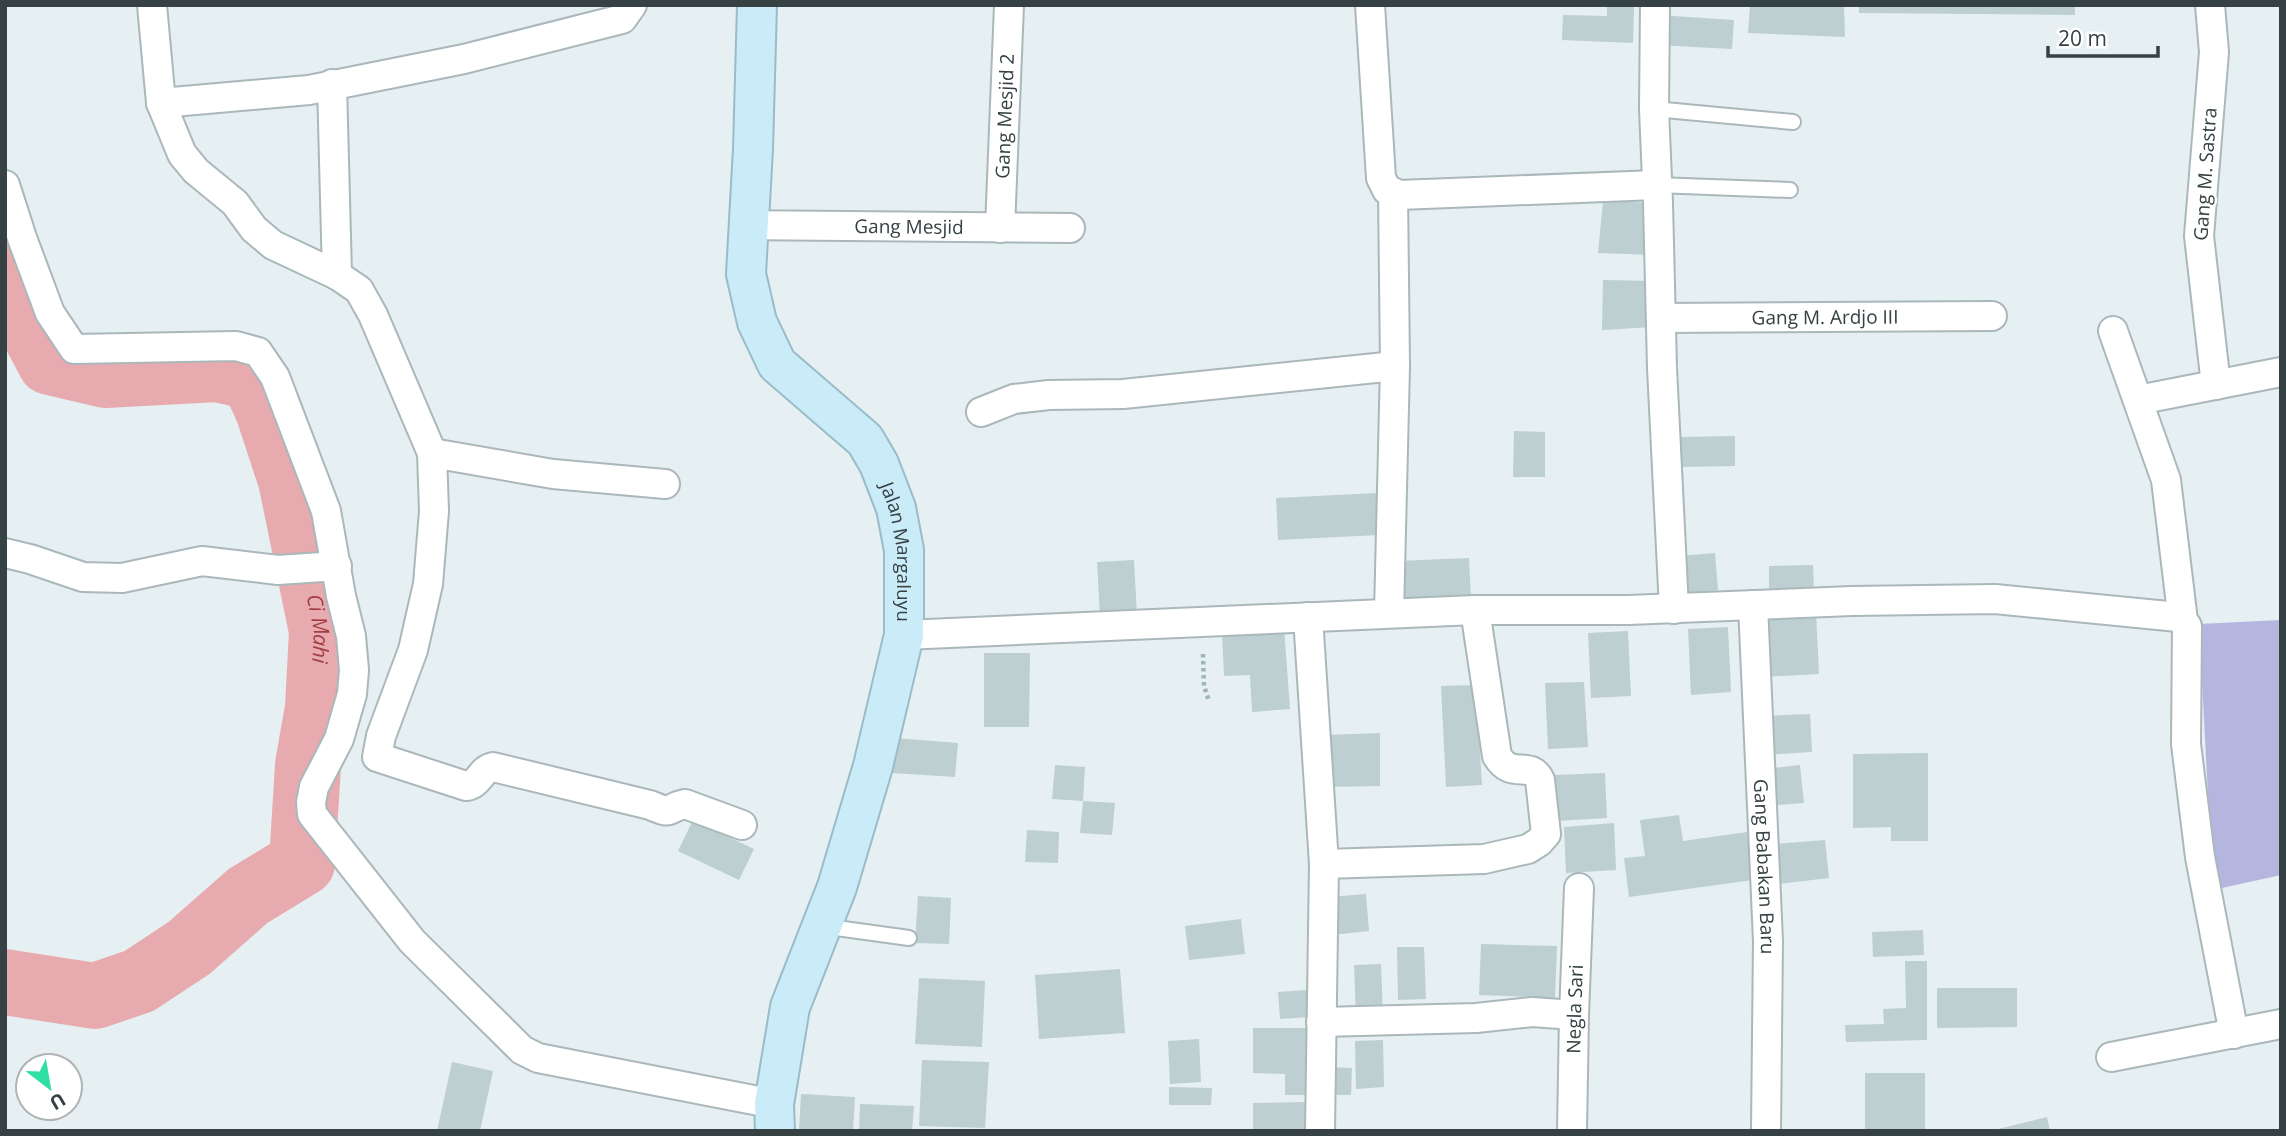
<svg xmlns="http://www.w3.org/2000/svg" width="2286" height="1136" font-family="'Open Sans',sans-serif">
<rect width="100%" height="100%" fill="#e6eff1"/>
<path fill="#b4b6e0" d="M2281 620V875L2213 890 2199 624Z"/>
<g fill="none" stroke-linecap="round" stroke-linejoin="round">
<path stroke="#e7aaae" stroke-width="66" id="s1" d="M5 263 23 311 50 362 105 375 217 369 253 377 268 410 291 480 322 631 318 708 308 765 302 863 248 896 189 948 139 981 95 996 5 982"/>
</g>
<path fill="#bdcfd1" d="M1607 5H1634L1633 43 1562 40 1563 15 1607 16Z
M1750 5H1844L1845 37 1748 33Z
M1859 5H2075V15L1859 13Z
M1658 15 1734 20 1732 49 1656 45Z
M1603 201 1657 203 1654 255 1598 253Z
M1603 280 1652 281 1653 327 1602 330Z
M1514 431 1545 432V477H1513Z
M1735 436V466L1679 467V437Z
M1377 493 1378 535 1278 540 1276 498Z
M1715 553 1718 590 1681 594 1678 556Z
M1469 558 1471 598 1400 602 1398 561Z
M1134 560 1137 615 1100 617 1097 562Z
M1813 565 1814 594 1769 595V566Z
M1816 612 1819 674 1762 677 1759 616Z
M1728 627 1731 692 1691 695 1688 629Z
M1284 628 1290 709 1252 712 1250 675 1224 676 1222 632Z
M1628 631 1631 696 1591 698 1588 633Z
M984 653H1030L1029 727H984Z
M1584 682 1588 747 1548 749 1545 683Z
M1476 685 1482 785 1446 787 1441 686Z
M1810 714 1812 752 1762 755 1760 716Z
M1380 733V786L1326 787V735Z
M895 738 958 743 955 777 892 773Z
M1928 753V841H1891V827L1853 828V754Z
M1055 765 1085 767 1083 801 1115 803 1112 835 1080 833 1083 801 1052 799Z
M1800 765 1804 803 1767 806 1763 769Z
M1605 773 1607 818 1557 821 1555 775Z
M1679 815 1683 841 1747 832 1753 880 1629 897 1624 858 1645 856 1640 820Z
M693 820 754 849 739 880 678 851Z
M1614 823 1616 870 1566 873 1564 827Z
M1027 830 1059 832 1058 863 1025 862Z
M1825 840 1829 878 1778 884 1774 844Z
M1366 894 1369 931 1332 935 1329 897Z
M918 896 951 898 949 944 915 943Z
M1241 919 1245 954 1189 960 1185 926Z
M1923 930 1924 955 1873 957 1872 932Z
M1481 944 1557 946 1555 998 1479 995Z
M1397 947H1424L1426 999 1398 1000Z
M1905 961H1927V1040L1846 1042 1845 1025 1884 1024 1883 1009 1906 1008Z
M1381 964 1383 1017 1356 1018 1354 965Z
M1120 969 1125 1033 1039 1039 1035 975Z
M919 978 985 981 982 1047 915 1044Z
M1937 988H2017V1027L1937 1028Z
M1308 990 1310 1017 1280 1019 1278 992Z
M1253 1028H1307L1306 1095H1285V1074L1253 1073Z
M1199 1039 1201 1082 1170 1084 1168 1041Z
M1383 1040 1384 1087 1356 1089 1355 1041Z
M922 1060 989 1062 985 1128 919 1126Z
M452 1062 493 1071 480 1131H437Z
M1327 1067 1352 1068 1351 1095H1326Z
M1865 1073H1925V1131H1865Z
M1169 1087 1212 1088 1211 1105H1169Z
M801 1094 855 1097 853 1131H799Z
M1307 1102V1131H1253V1103Z
M860 1104 914 1106 912 1131H859Z
M2047 1117 2050 1131H1994V1130Z"/>
<g fill="none" stroke-linecap="round" stroke-linejoin="round">
<defs>
<path id="lane" d="M1654 109 1793 122
M1656 185 1790 190
M822 926 909 938"/>
<g id="street">
<path d="M152 5 161 103 182 154 196 171 235 203 254 229 273 245 337 275 359 290 373 315 432 453 434 511 428 584 413 650 381 736 377 757 466 786C479 785 481 769 493 767L650 805C675 816 665 808 685 804L742 825"/>
<path d="M1370 5 1381 178 1387 190 1399 195 1656 185"/>
<path d="M1655 5 1654 109 1658 203 1662 368 1674 609"/>
<path d="M2210 5 2214 52 2199 236 2216 385"/>
<path d="M332 84 337 275"/>
<path d="M161 103 309 90 464 59 622 19 632 5"/>
<path d="M5 185 22 238 50 313 74 349 236 346 258 352 275 377 326 511 341 596 351 636 354 670 352 694 339 739 314 787 311 802 312 814 412 941 522 1050 538 1058 774 1104"/>
<path id="s2" d="M748 225 1070 228"/>
<path id="s3" d="M1000 228 1009 5"/>
<path id="s4" d="M1661 318 1992 316"/>
<path d="M2113 331 2166 480 2183 621 2187 626 2186 744 2200 857 2234 1034"/>
<path d="M2138 400 2281 372"/>
<path d="M981 412 1014 399 1049 395 1123 394 1395 366"/>
<path d="M432 453 553 474 665 484"/>
<path d="M5 553 30 559 83 577 122 578 202 561 278 570 337 566"/>
<path id="s5" d="M1753 605 1768 941 1766 1131"/>
<path d="M1389 613 1395 366 1393 192"/>
<path d="M1308 617 1324 864 1320 1131"/>
<path d="M904 635 1475 610H1628L1852 601 1995 599 2178 617 2183 621"/>
<path d="M1324 864 1484 859 1528 849 1539 842 1546 834 1540 780C1530 759 1512 781 1497 756L1475 610"/>
<path d="M1321 1022 1476 1018 1532 1012 1574 1015"/>
<path d="M2111 1057 2281 1024"/>
<path id="s6" d="M1572 1131 1574 1015 1579 888"/>
</g>
<g id="secondary">
<path id="s7" d="M757 5 753 149 746 274 757 322 777 364 865 440 879 464 896 508 904 550V635L873 766 837 887 790 1007 774 1104 775 1131"/>
</g>
</defs>
<use href="#lane" stroke="#aab8bb" stroke-width="18"/>
<use href="#street" stroke="#aab8bb" stroke-width="32"/>
<use href="#secondary" stroke="#99bcc8" stroke-width="42"/>
<path stroke="#9db6bb" stroke-width="4.5" stroke-dasharray="3.5 3.5" stroke-linecap="butt" d="M1203 654 1204 686 1209 701"/>
<use href="#lane" stroke="#fff" stroke-width="14"/>
<use href="#street" stroke="#fff" stroke-width="28"/>
<use href="#secondary" stroke="#caebf8" stroke-width="38"/>
</g>
<g text-anchor="middle" dominant-baseline="central" stroke-width="5" stroke-linejoin="round" paint-order="stroke">
<g font-size="19" fill="#364143" stroke="#fff">
<text stroke="none"><textPath href="#s3" startOffset="112">Gang Mesjid 2</textPath></text>
<text transform="translate(2205 174) rotate(-86)">Gang M. Sastra</text>
<text stroke="none"><textPath href="#s2" startOffset="161">Gang Mesjid</textPath></text>
<text stroke="none"><textPath href="#s4" startOffset="164">Gang M. Ardjo III</textPath></text>
<text stroke="none"><textPath href="#s7" startOffset="600">Jalan Margaluyu</textPath></text>
<text stroke="none"><textPath href="#s5" startOffset="262">Gang Babakan Baru</textPath></text>
<text stroke="none"><textPath href="#s6" startOffset="122">Negla Sari</textPath></text>
</g>
<g font-size="21" font-style="italic" fill="#a13d44" stroke="#fff">
<text stroke="none"><textPath href="#s1" startOffset="576">Ci Mahi</textPath></text>
</g>
</g>
<rect width="2286" height="1136" fill="none" stroke="#364143" stroke-width="14"/>
<g transform="translate(49 1087) rotate(149)"><circle r="33" fill="#ffffff" stroke="#afb3b4" stroke-width="2"/>
<path d="M0-5L12 26L0 18L-12 26Z" fill="#2fe0a4"/>
<text y="-10" font-size="19" font-weight="bold" text-anchor="middle" fill="#364143">U</text>
</g>
<path d="M2048 46v10h110v-10" fill="none" stroke="#364143" stroke-width="3.5"/>
<text x="2058" y="46" font-size="21" fill="#364143" stroke="#ffffff" stroke-width="5" paint-order="stroke">20 m</text>
</svg>
